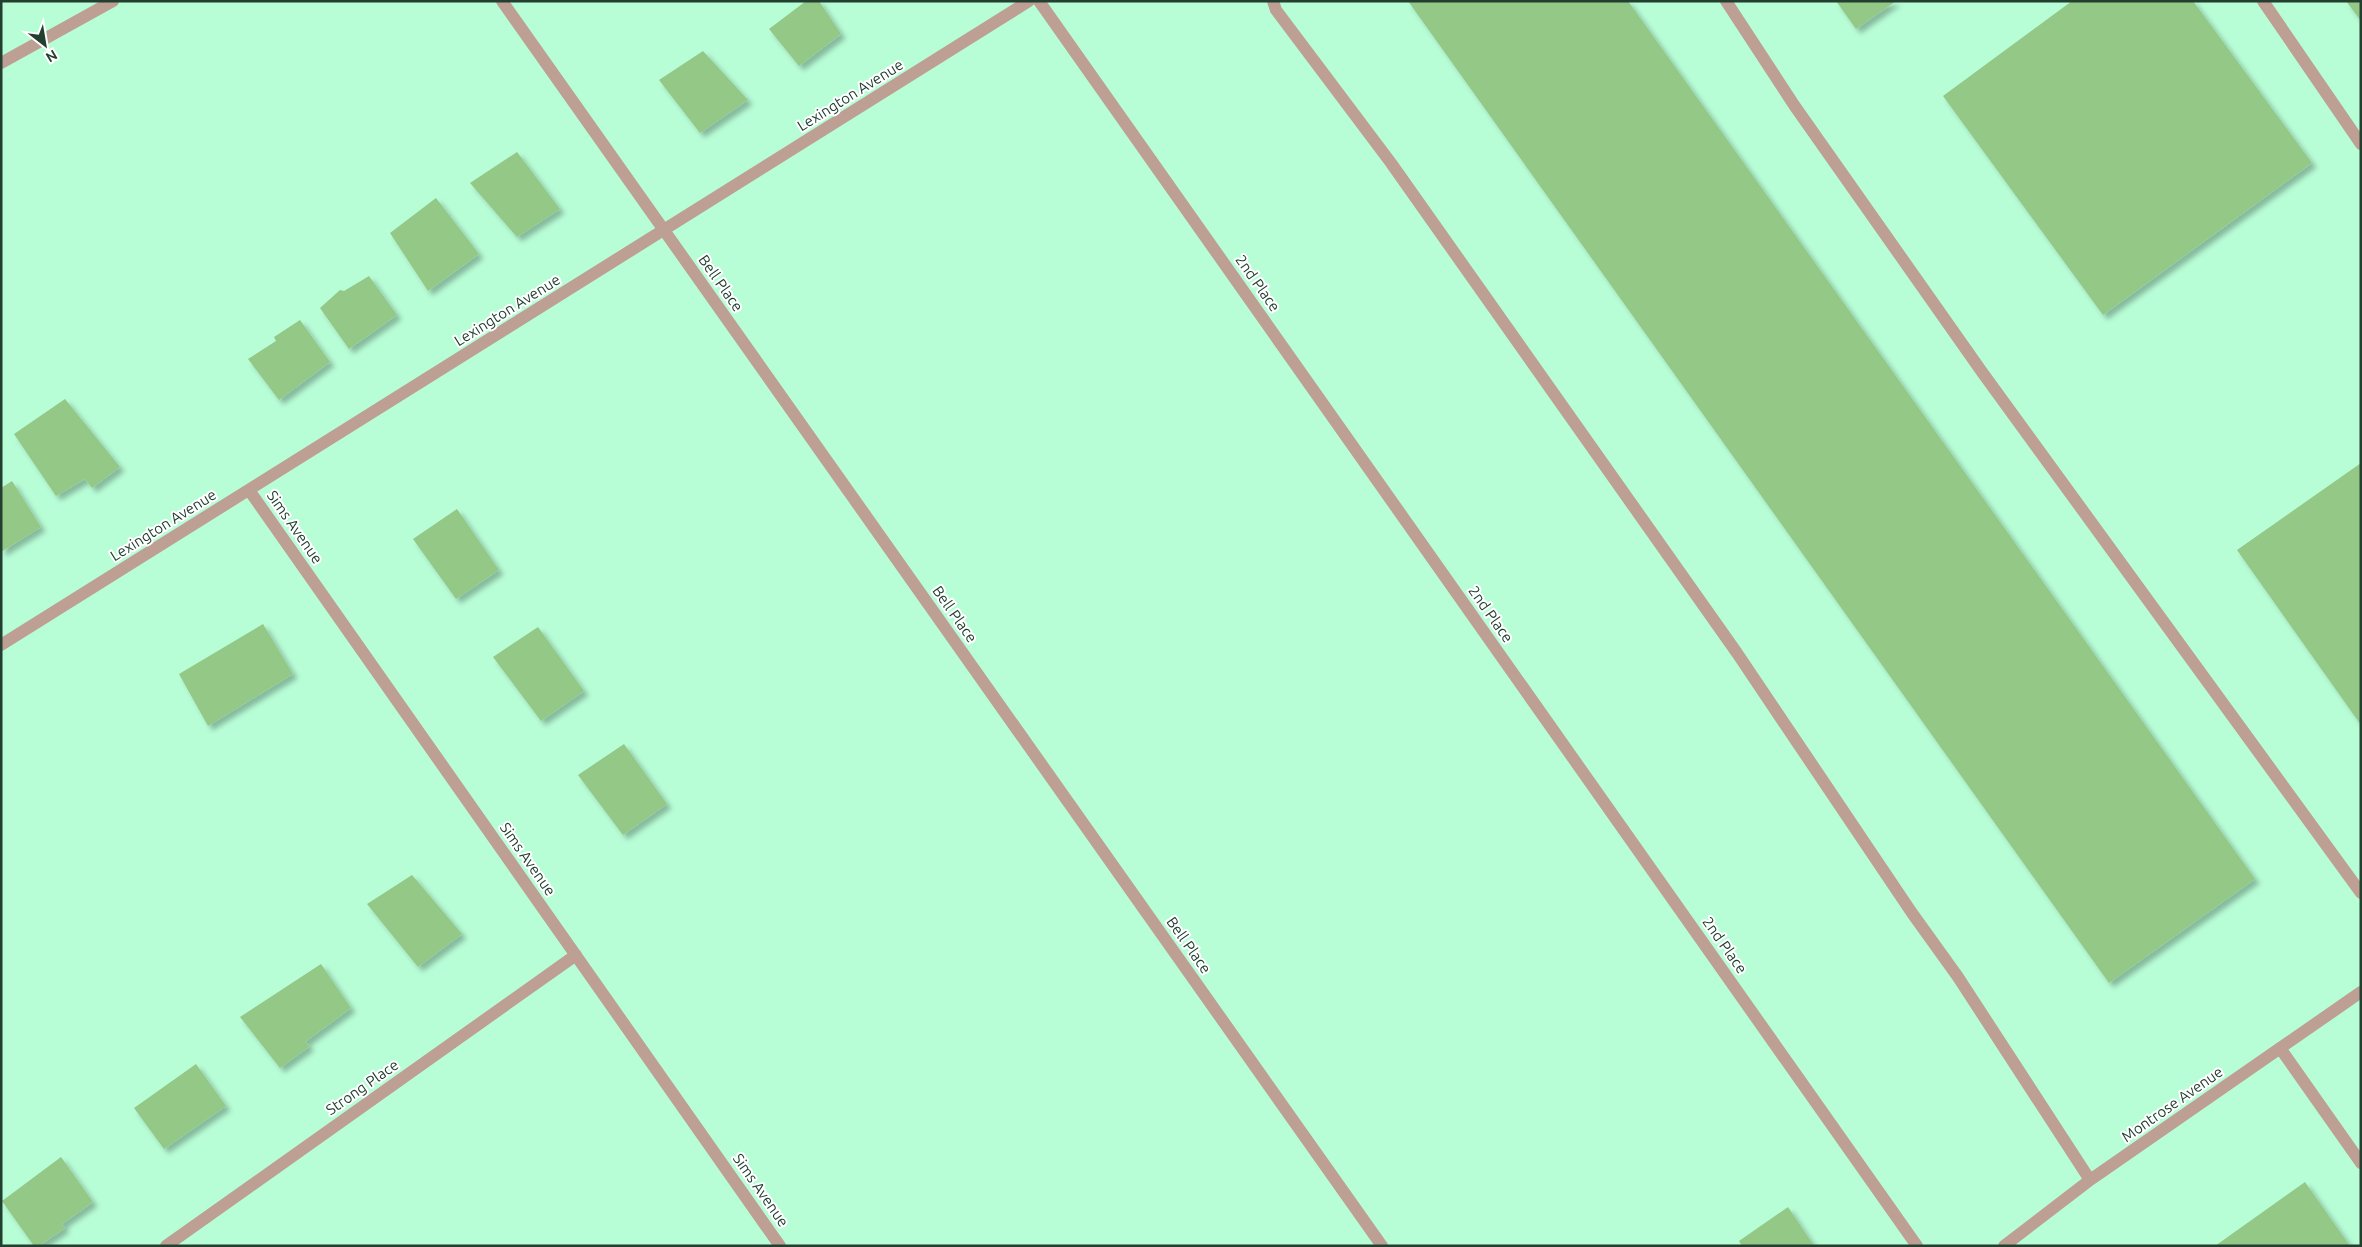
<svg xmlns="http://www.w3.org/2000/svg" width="2362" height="1247" font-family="Ubuntu,sans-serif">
<defs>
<filter id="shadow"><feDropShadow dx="4.5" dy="4.5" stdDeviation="2.5" flood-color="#0004"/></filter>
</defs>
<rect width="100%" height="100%" fill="#b7fdd6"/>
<path fill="#93c887" filter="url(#shadow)" d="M806 1H819L841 34 799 66 769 29Z
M1408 1H1628L2255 879 2109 983Z
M1836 1H1896L1856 29Z
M2072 1H2193L2312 163 2103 315 1943 96Z
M2346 1H2361V21Z
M703 51 748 100 700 133 659 80Z
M517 152 560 209 517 237 470 183Z
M436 198 479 254 428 291 390 233Z
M369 276 397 315 349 349 320 308 340 290 344 291Z
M300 320 330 362 279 400 248 359 276 341 274 337Z
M65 399 120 467 92 488 85 479 56 496 14 434Z
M2361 463V725L2237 550Z
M12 481 41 527 1 552V488Z
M457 509 499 570 456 599 413 539Z
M263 624 293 674 208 726 179 674Z
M538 627 584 691 541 721 493 657Z
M624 744 667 804 623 835 578 775Z
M412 875 462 934 418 967 367 904Z
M321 964 351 1008 305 1042 310 1046 280 1068 240 1017Z
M196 1064 226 1106 164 1149 134 1108Z
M61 1157 93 1202 62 1224 65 1228 39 1246H34L2 1201Z
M2305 1182 2350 1246H2215Z
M1788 1207 1814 1246H1742L1739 1241Z"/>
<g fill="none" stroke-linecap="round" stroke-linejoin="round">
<path stroke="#be9f94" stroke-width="12" d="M502 1 1382 1246
M1039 1 1917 1246
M1273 1 1276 10 1391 163 1737 653 1912 913 1958 977 2090 1180
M1726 1 1794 105 1982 372 2361 893
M2263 1 2361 144
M1 63 113 1
M249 490 780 1246
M1 645 1029 1
M2280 1048 2361 1163
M166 1246 576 955
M2004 1246 2090 1180 2361 992"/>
</g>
<g text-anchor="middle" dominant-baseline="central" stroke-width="4" stroke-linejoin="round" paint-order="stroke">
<g font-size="15" fill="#223f30" stroke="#fff">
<text transform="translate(850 95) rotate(-32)">Lexington Avenue</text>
<text transform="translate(721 283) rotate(55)">Bell Place</text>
<text transform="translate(1258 283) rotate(55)">2nd Place</text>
<text transform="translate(507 310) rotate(-32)">Lexington Avenue</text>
<text transform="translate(163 525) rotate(-32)">Lexington Avenue</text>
<text transform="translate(295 527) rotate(55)">Sims Avenue</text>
<text transform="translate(955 614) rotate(55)">Bell Place</text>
<text transform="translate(1491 614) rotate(55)">2nd Place</text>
<text transform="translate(528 859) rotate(55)">Sims Avenue</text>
<text transform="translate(1189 945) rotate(55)">Bell Place</text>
<text transform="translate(1725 945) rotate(55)">2nd Place</text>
<text transform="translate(362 1087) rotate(-35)">Strong Place</text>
<text transform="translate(2172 1104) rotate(-35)">Montrose Avenue</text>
<text transform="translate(761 1190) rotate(55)">Sims Avenue</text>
</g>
</g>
<rect width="2362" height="1247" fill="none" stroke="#223f30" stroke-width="5"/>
<g transform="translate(45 45) rotate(149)" stroke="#ffffff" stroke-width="4" paint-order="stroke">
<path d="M0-4L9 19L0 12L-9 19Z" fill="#223f30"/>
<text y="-8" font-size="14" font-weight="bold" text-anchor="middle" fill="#223f30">N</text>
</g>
</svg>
